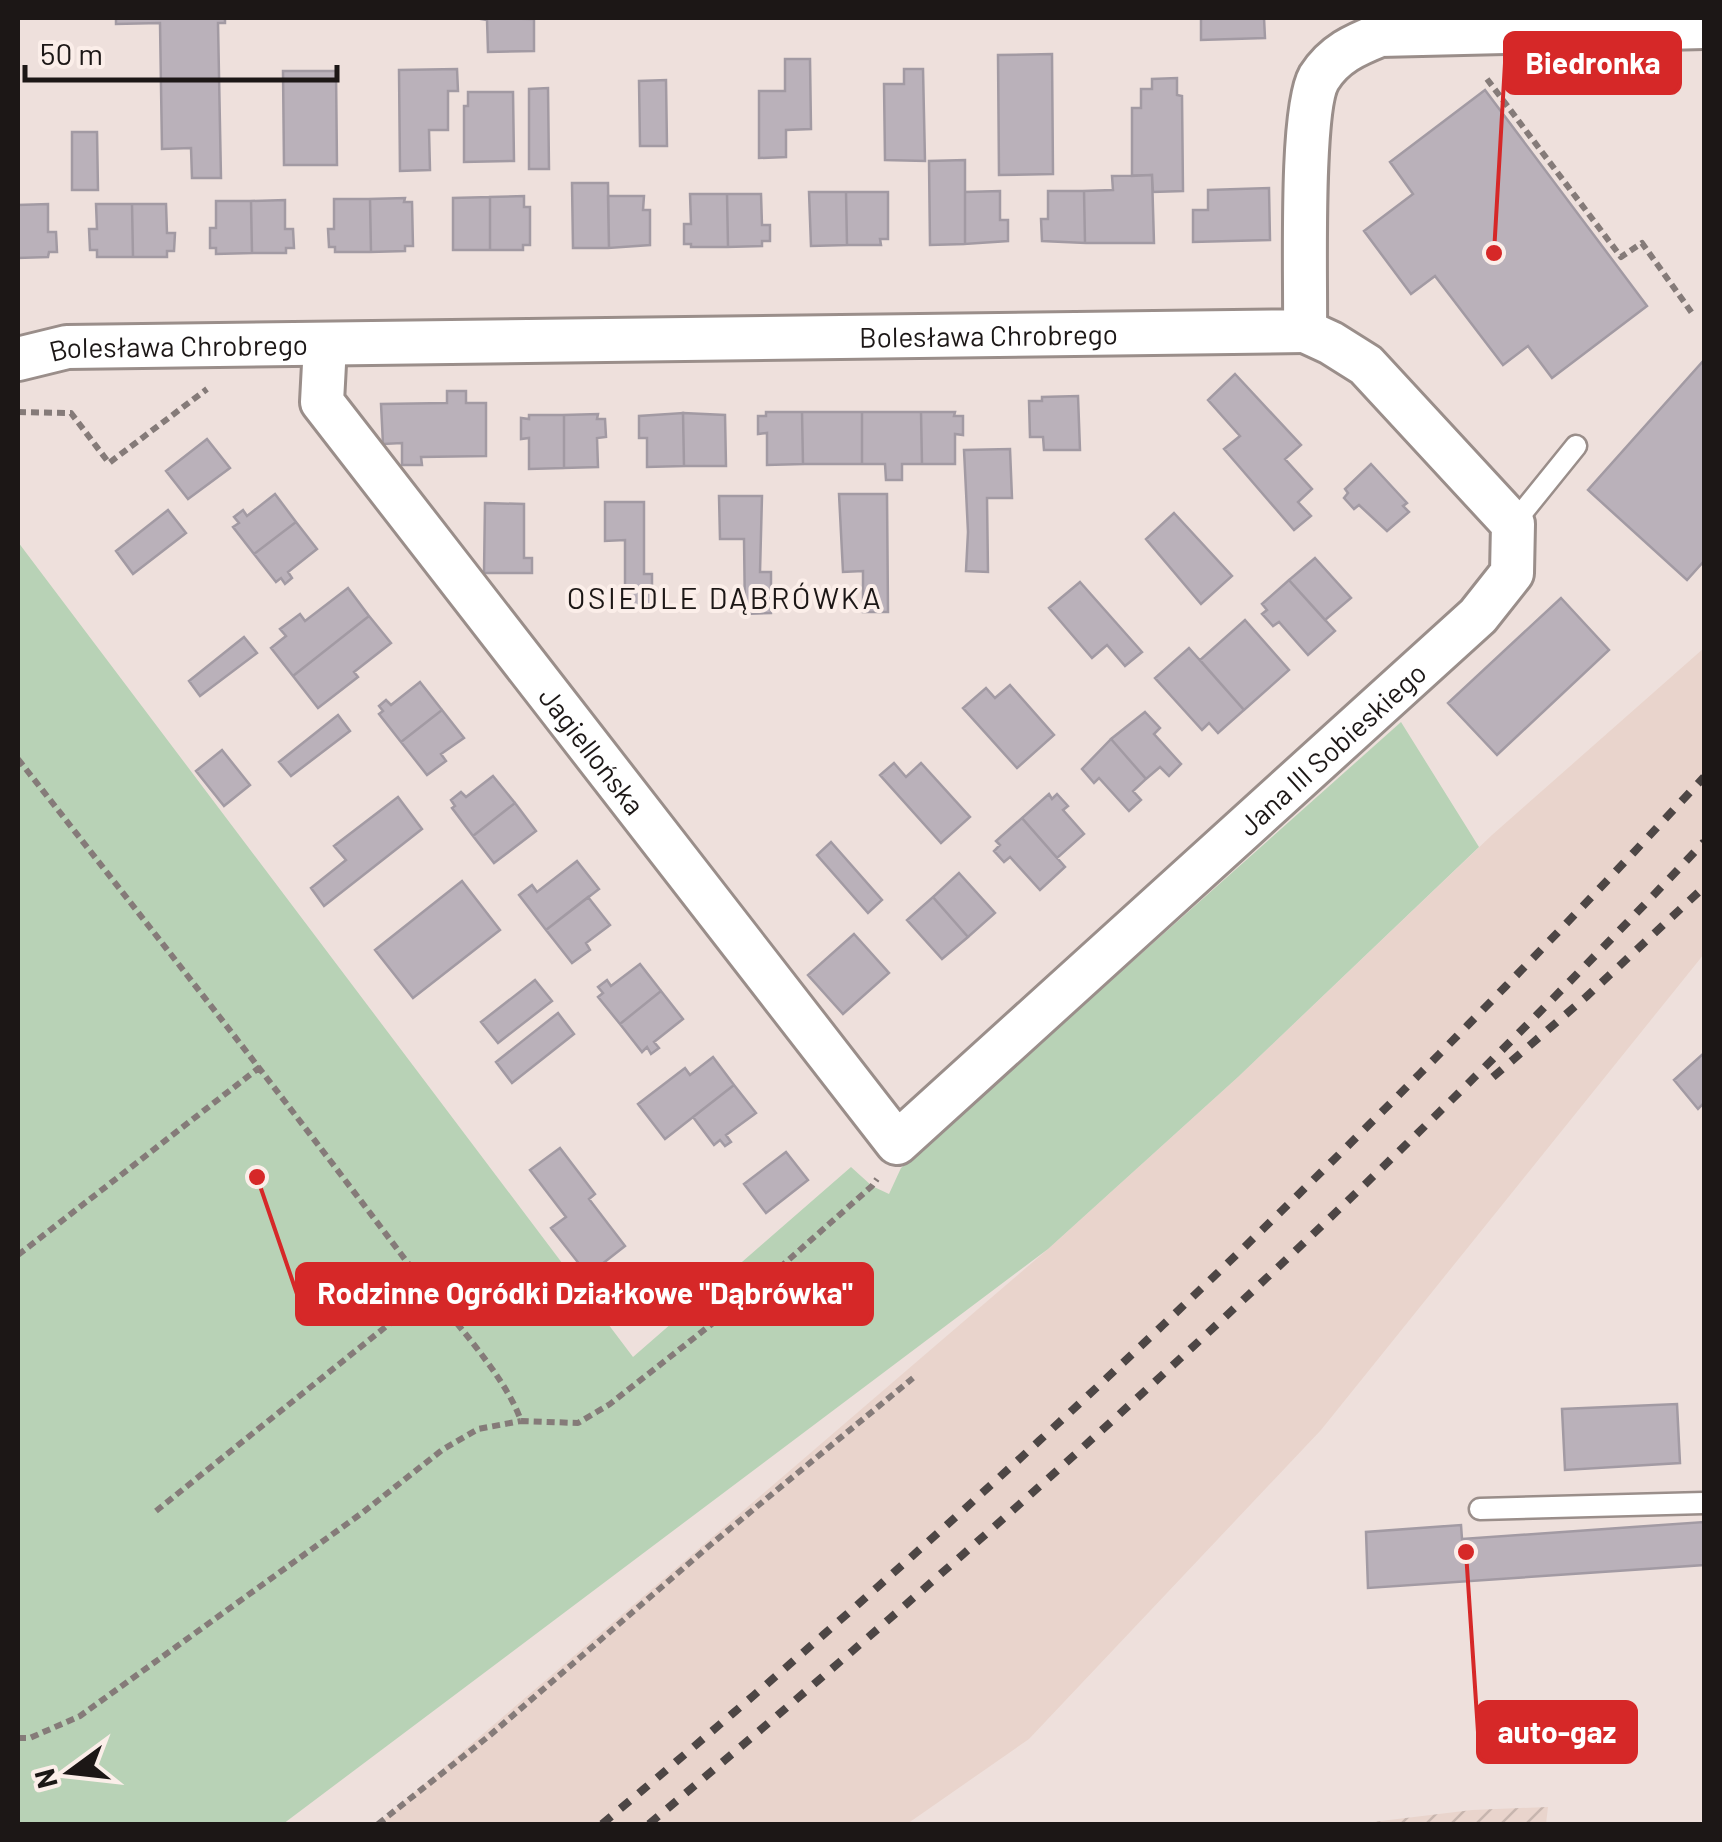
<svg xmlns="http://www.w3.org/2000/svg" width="1722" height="1842" font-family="Barlow,sans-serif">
<defs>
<pattern id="industrial-furrows" width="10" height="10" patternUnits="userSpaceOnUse" patternTransform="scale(2.5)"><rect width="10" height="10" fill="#e9d4cc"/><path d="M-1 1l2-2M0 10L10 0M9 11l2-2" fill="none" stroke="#c7b5ae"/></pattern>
</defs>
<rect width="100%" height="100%" fill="#eee0dc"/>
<path fill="#e9d4cc" d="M1704 648V954L1321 1430 1029 1739 907 1824H378L1048 1249 1238 1077 1492 835Z"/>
<path fill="url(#industrial-furrows)" d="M1548 1807 1546 1824H1356L1472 1810Z"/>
<path fill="#b8d2b6" d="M18 542 633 1357 851 1167 872 1186 889 1194 901 1168 1401 722 1479 847 1238 1077 1048 1249 283 1824H18Z"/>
<path fill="#bab1ba" stroke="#a29aa3" stroke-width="2.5" d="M116 18H225V23H218L221 178H192L191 148 162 149 160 23 116 24Z
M475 18 534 19V51L488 52 487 20Z
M1201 18H1264L1265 38 1201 40Z
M1052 54 1053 174 999 175 998 55Z
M785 59H810L811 129 786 130V157L759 158V91H785Z
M457 69 458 91H448V130H429L430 170 400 171 399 70Z
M904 69H923L925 161 885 160 884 84H904Z
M283 71H336L337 165H284Z
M1177 78V95L1182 96 1183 191 1153 192 1152 175 1132 176V108H1141V89H1152V79Z
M666 80 667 146H640L639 81Z
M548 88 549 169H529V89Z
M1485 90 1647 306 1552 378 1528 346 1503 365 1435 276 1411 294 1364 231 1413 194 1390 162Z
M468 92H513L514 161 464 162V106H468Z
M72 132H97L98 190H72Z
M965 160V244L930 245 929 161Z
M1152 175 1154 243H1085L1084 191 1113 190 1112 176Z
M572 183H608L609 248H573Z
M1269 188 1270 240 1193 242V210H1208V190Z
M1000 191V220H1008V241L965 244V192Z
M1048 191H1084L1085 243 1042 241 1041 219H1048Z
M809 192H846L847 245 811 246Z
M846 192H888V239H880L881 245H847Z
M690 194H727L728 247H691V244H684V224H691Z
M727 194H761L762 225H770V241H762V246L728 247Z
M524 196V207H530V245H523V250H490V197Z
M608 196H644L643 210H650V245L609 248Z
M490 197V250H453V198Z
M405 198 404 202H412L413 246H405V251L371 252 370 199Z
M334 199H370L371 252H335V247H329L328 229H334Z
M285 200V229H293L294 248H286V253H252L251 201Z
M216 201H251L252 253 216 254V248H210V228H216Z
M48 204V232H56L57 252H49L48 257 18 258V205Z
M96 204H132L133 257H97V250H90L89 229H97Z
M132 204H166L167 233H175L174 251H167V257H133Z
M1704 360V561L1687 580 1588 490Z
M1235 374 1301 445 1285 459 1312 489 1298 502 1311 516 1294 530 1224 449 1240 436 1208 400Z
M447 391H466V403H486V456L421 457 422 465H402V443L383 444 381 404 447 403Z
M1078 396 1080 450H1044L1043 437H1030L1029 401H1042V397Z
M766 412H802L803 464 767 465V433L758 434V416H766Z
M802 412H862V464H803Z
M862 412H921L922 464H902V480H886L885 464H862Z
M921 412H955L954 416H963V435L955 434V464H922Z
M683 413 725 415 726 466H684Z
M683 413 684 466 647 467V438H639V416Z
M598 414 597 419H605L606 437 597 438 598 467 564 468V415Z
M529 415H564V468L529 469V438L521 439V418L529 419Z
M207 439 230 468 188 499 166 471Z
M1010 449 1012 498H987L988 572 966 571 968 532 964 450Z
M1371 464 1407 503 1403 506 1409 512 1387 531 1359 505 1354 509 1344 498 1348 493 1345 489Z
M275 494 296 522 254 554 233 527 239 523 234 517 243 510 247 516Z
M839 494H887L888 612H863V571L843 572Z
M719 496H762L760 572H771V613L745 614 744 539H720Z
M605 502H644V574H652V606L625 607V540L605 541Z
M485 503 524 504V558H532V573H484Z
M168 510 186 533 133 574 116 551Z
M1174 513 1232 576 1201 604 1146 539Z
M296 522 317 549 288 572 292 578 285 584 281 578 276 582 254 554Z
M1315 558 1351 598 1325 620 1289 580Z
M1289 580 1335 631 1308 655 1279 622 1273 626 1262 614 1267 610 1262 604Z
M1080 582 1142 652 1125 666 1107 645 1092 658 1049 608Z
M348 588 369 616 293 676 271 648 286 636 280 629 300 614 305 621Z
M1561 598 1609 650 1497 755 1448 703Z
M369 616 391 643 354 672 358 677 318 708 293 676Z
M1245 620 1289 670 1244 710 1200 660Z
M244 637 257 653 200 696 189 681Z
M1189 648 1244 710 1218 733 1209 723 1202 730 1155 678Z
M420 682 442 710 401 742 379 714 383 711 379 706 386 700 391 705Z
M1010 685 1054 735 1017 768 963 708 986 688 995 698Z
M442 710 464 738 441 754 446 761 427 775 401 742Z
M1145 712 1160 728 1154 734 1181 764 1169 776 1160 767 1146 779 1111 739Z
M338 715 350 731 291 776 279 762Z
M1111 739 1146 779 1133 791 1141 800 1129 811 1099 778 1094 783 1082 769Z
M222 750 250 785 224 806 196 771Z
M894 763 906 777 921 763 970 817 941 843 880 775Z
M493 776 515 803 473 836 452 808 455 806 451 800 461 792 466 797Z
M1049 794 1052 799 1057 794 1068 806 1063 810 1084 834 1057 858 1022 818Z
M398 797 422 829 324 906 311 888 346 860 334 846Z
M515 803 536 831 494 863 473 836Z
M1022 818 1065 867 1040 890 1010 857 1004 862 994 851 1000 845 996 841Z
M831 842 882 900 868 913 817 855Z
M577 861 599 889 546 930 519 895 532 885 537 892Z
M959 873 995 913 968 937 933 897Z
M462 881 500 930 413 998 375 950Z
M588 897 610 925 586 943 590 950 572 963 546 930Z
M933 897 968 937 942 959 907 920Z
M854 934 889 973 843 1014 808 975Z
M640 964 661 991 620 1024 598 997 603 993 598 987 607 980 611 986Z
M535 980 552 1001 498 1043 481 1022Z
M661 991 683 1019 654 1042 659 1048 651 1054 647 1047 642 1052 620 1024Z
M558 1013 574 1034 512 1083 496 1062Z
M1704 1053V1103L1698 1109 1674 1080Z
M713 1057 734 1085 665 1139 638 1104 685 1068 690 1075Z
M734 1085 756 1113 726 1135 731 1142 725 1146 720 1140 714 1145 693 1117Z
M560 1148 595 1194 589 1199 625 1246 588 1275 551 1228 566 1217 530 1170Z
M786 1152 808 1180 766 1213 744 1184Z
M1677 1404 1680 1463 1565 1470 1562 1409Z
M1704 1522V1565L1368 1588 1366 1532 1461 1525 1462 1539Z"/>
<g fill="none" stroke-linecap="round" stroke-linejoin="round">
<defs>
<path id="service" d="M1513 524 1576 446
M1480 1509 1704 1503"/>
<g id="minor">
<path id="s1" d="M325 345 322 402 897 1143 1478 616 1512 573 1513 524 1366 365 1331 343 1305 331"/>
<path id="s2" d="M18 359 67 347 1305 331C1306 284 1300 111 1319 78 1334 54 1355 45 1380 35L1704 27"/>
</g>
</defs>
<use href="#service" stroke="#9a8e8a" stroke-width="25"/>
<use href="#minor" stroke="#9a8e8a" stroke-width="48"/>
<path stroke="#857b79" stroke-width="6" stroke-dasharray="8 5" stroke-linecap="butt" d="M1487 79 1621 257 1642 243 1692 313
M18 412 71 413 109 463 207 389
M18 759C149 926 280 1093 407 1262 440 1306 505 1373 521 1421L578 1423 610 1404 750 1294 872 1186 877 1179
M18 1255 260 1067
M156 1511 429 1292
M18 1738H30L80 1716 362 1513 442 1450 478 1429 521 1421
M378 1824 489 1736 709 1546 913 1378"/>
<use href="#service" stroke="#fff" stroke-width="20"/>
<use href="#minor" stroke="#fff" stroke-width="42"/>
<path stroke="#4d4645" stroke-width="8" stroke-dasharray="12 12" stroke-linecap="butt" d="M1493 1077 1586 997 1704 887
M602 1824C992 1499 1360 1149 1704 777
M649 1824C1018 1515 1374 1192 1704 842"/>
</g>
<g text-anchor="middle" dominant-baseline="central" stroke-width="8" stroke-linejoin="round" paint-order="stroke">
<g font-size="28" fill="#1c1716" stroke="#fbeee9">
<text stroke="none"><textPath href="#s2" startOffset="972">Bolesława Chrobrego</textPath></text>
<text stroke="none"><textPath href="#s2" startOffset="162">Bolesława Chrobrego</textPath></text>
<text stroke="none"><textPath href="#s1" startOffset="1582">Jana III Sobieskiego</textPath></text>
<text stroke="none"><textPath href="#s1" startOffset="498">Jagiellońska</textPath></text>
</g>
<g font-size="30" letter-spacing="2.5" fill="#1c1716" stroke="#fbeee9">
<text x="725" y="597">OSIEDLE DĄBRÓWKA</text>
</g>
</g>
<path fill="none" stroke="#d62828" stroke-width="4" d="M1494 253L1505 63M257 1177L297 1294M1466 1552L1478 1732"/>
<g fill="#d62828" stroke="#fbeee9" stroke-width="4">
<circle cx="1494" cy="253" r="10"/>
<circle cx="257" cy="1177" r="10"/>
<circle cx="1466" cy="1552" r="10"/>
</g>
<g fill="#d62828" stroke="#d62828" stroke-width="4">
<rect x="1505" y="33" width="175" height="60" rx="10"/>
<rect x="297" y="1264" width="575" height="60" rx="10"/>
<rect x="1478" y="1702" width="158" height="60" rx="10"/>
</g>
<g font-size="30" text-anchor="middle" font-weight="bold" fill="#fff">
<text x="1593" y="74">Biedronka</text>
<text x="585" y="1304">Rodzinne Ogródki Działkowe "Dąbrówka"</text>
<text x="1557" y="1743">auto-gaz</text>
</g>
<rect width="1722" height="1842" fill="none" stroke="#1c1716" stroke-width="40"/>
<g transform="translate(70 1772) rotate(255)" stroke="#fbeee9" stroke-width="8" paint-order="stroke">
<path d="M0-8L18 38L0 25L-18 38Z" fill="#1c1716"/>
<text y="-15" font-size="28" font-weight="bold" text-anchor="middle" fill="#1c1716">N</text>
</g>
<path d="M25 65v15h312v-15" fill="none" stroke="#1c1716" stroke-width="5"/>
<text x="40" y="65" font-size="30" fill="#1c1716" stroke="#fbeee9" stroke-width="8" paint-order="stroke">50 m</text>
</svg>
